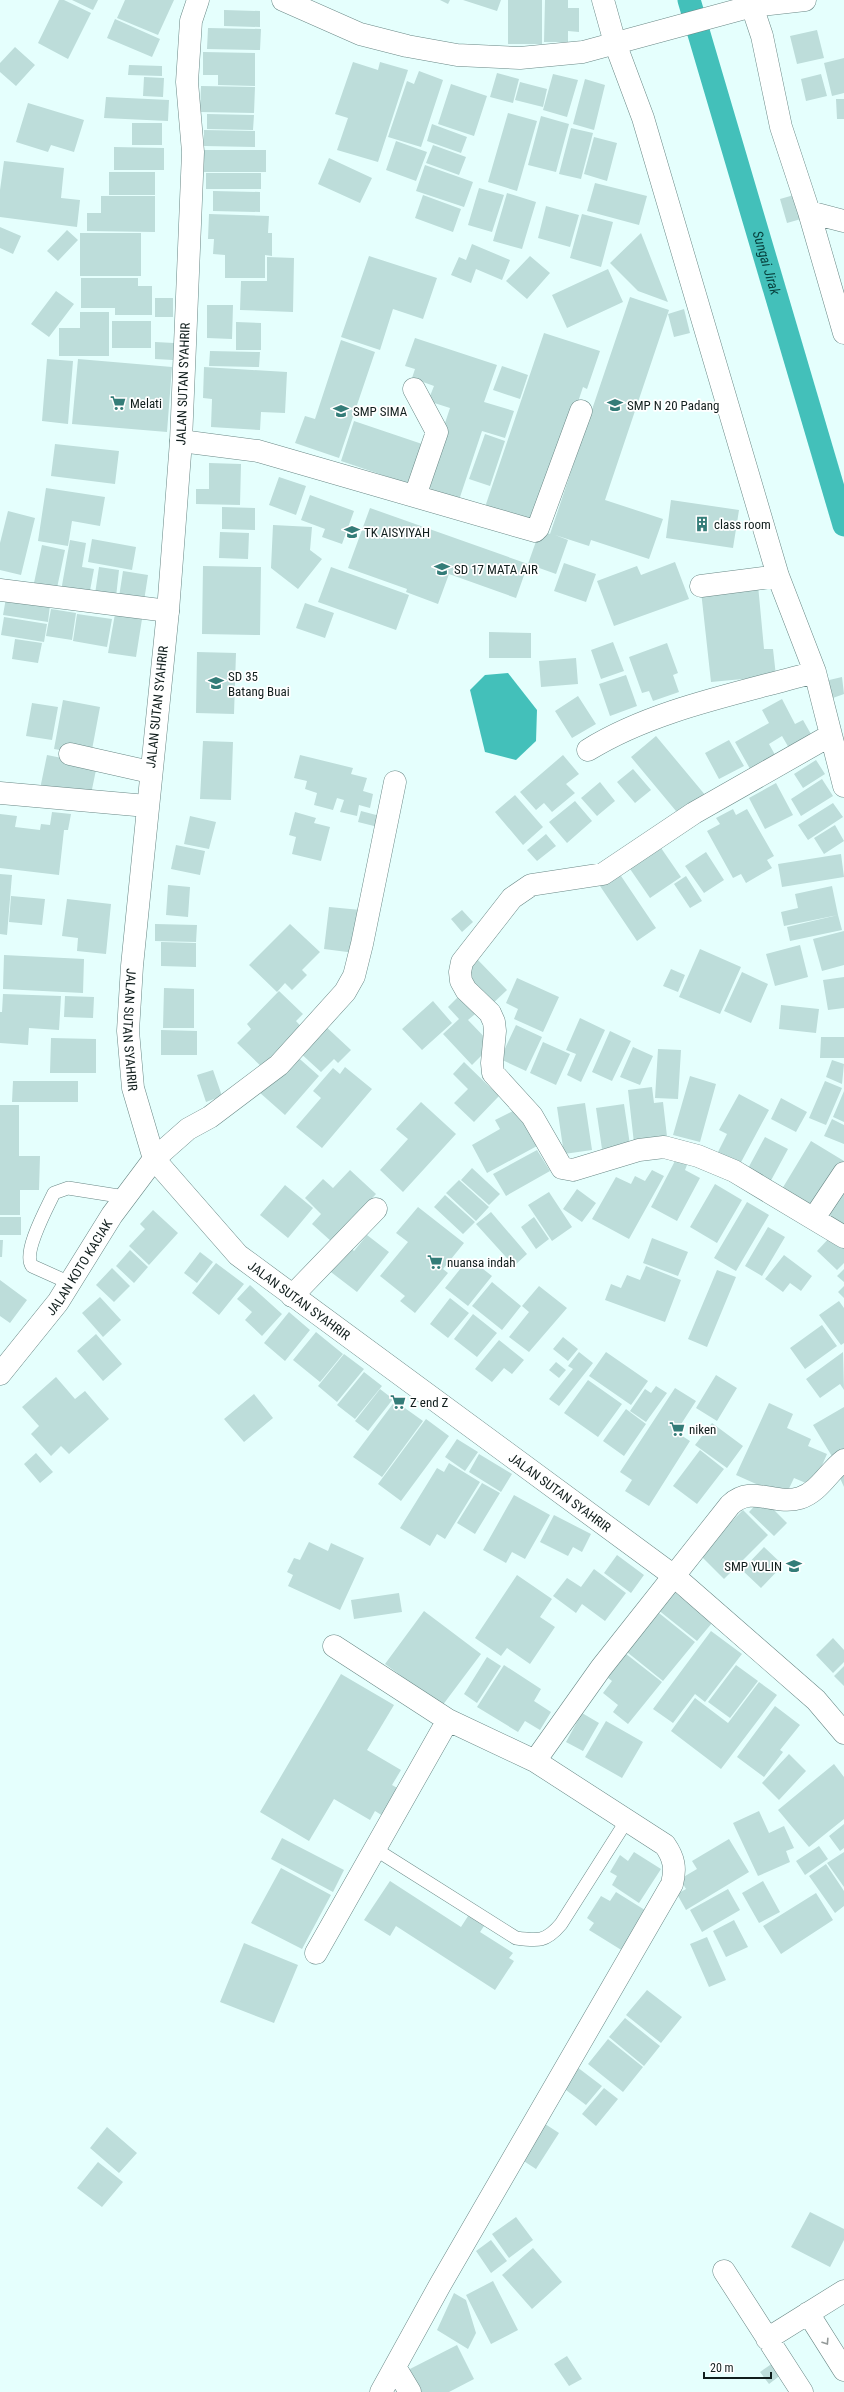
<svg xmlns="http://www.w3.org/2000/svg" width="844" height="2392" font-family="'Roboto Condensed',sans-serif">
<rect width="100%" height="100%" fill="#e5fffd"/>
<path fill="#43c0ba" d="M508 673 537 710 536 741 516 760 485 752 470 690 485 675Z"/>
<g fill="none" stroke-linecap="round" stroke-linejoin="round">
<path stroke="#43c0ba" stroke-width="23" id="s1" d="M689 0 844 525"/>
</g>
<path fill="#bdddda" d="M59 0H64L91 13 68 59 38 43Z
M72 0H98L93 10Z
M125 0H174L158 35 117 18Z
M440 0H450L448 4Z
M463 0H501L497 11Z
M508 0H542V44H508Z
M545 0H568V8H579V32L568 31V42H544Z
M224 10 260 11V27L224 26Z
M115 19 160 39 152 57 107 38Z
M208 28 261 29 260 50 207 49Z
M817 30 824 58 797 64 790 36Z
M15 47 35 65 16 86 0 72V63Z
M203 52 255 53V86L218 85V75H203Z
M844 58V93L832 96 824 63Z
M353 62 378 70 380 62 408 70 378 162 337 150 348 118 335 114Z
M129 65 162 66V76L128 75Z
M419 71 443 80 421 147 388 137 407 81 414 84Z
M497 73 519 79 513 103 490 97Z
M553 74 578 80 567 117 543 110Z
M821 74 827 96 806 101 801 79Z
M144 77 164 78 163 97 143 96Z
M585 79 605 85 594 130 573 124Z
M520 82 547 89 543 107 515 100Z
M451 84 487 96 474 136 438 124Z
M201 86 255 87 254 113 200 112Z
M106 97 169 100 168 121 104 118Z
M836 99H844V119H837Z
M28 103 84 120 74 152 51 145 48 152 16 142Z
M508 113 537 121 517 191 488 182Z
M207 114 254 115 253 130 207 129Z
M541 116 569 124 556 172 528 165Z
M132 123H162V145H132Z
M432 124 467 137 461 153 427 141Z
M571 128 593 133 581 179 559 174Z
M204 130 255 131V147L204 146Z
M594 137 617 143 607 181 584 174Z
M396 141 427 152 416 181 386 170Z
M433 145 466 157 459 175 426 163Z
M114 147 164 148V170H114Z
M204 150H266V172H204Z
M329 158 372 178 360 203 318 184Z
M4 161 64 168 61 198 80 200 77 227 0 217V190Z
M425 165 473 182 464 207 416 191Z
M109 172H155V195H109Z
M206 173H261V189H206Z
M595 183 647 196 639 225 587 211Z
M479 188 504 195 492 232 468 225Z
M213 191 260 192V212L213 211Z
M507 193 536 202 522 249 493 241Z
M423 195 461 209 453 232 415 218Z
M794 195 801 219 787 223 780 199Z
M101 196H155V232L87 231V213H101Z
M546 206 579 215 570 247 538 238Z
M209 214 269 216 268 233H272V256L265 255V278H225V255L213 254 214 239H208Z
M582 214 613 222 601 267 570 258Z
M0 227 21 236 13 254 0 248Z
M67 230 78 240 58 261 47 251Z
M80 233H141V276H80Z
M641 233 668 302 638 291 610 263Z
M472 244 510 260 502 280 476 269 471 283 451 275 459 257 466 260Z
M369 256 437 278 423 319 393 309 380 350 341 337Z
M530 256 550 273 527 299 506 281Z
M267 257 294 258 293 312 240 310 241 281H267Z
M608 269 623 302 567 328 552 295Z
M81 278H138V286H152V315H115V308H81Z
M56 291 74 304 49 337 31 324Z
M630 297 669 310 605 500 663 519 649 559 591 540 589 546 555 535 568 540 556 574 528 564 540 530 550 534Z
M155 298H173V317H155Z
M207 305H233L232 339 207 338Z
M684 309 690 333 674 337 668 314Z
M80 312H109V356H59V328H80Z
M112 321H151V348H112Z
M236 322 261 323V350H236Z
M544 333 600 351 587 389 583 387 536 527 484 510Z
M415 338 497 365 484 402 514 411 505 438 482 431 458 503 422 492 450 408 428 401 434 386 412 378 415 369 405 366Z
M341 340 375 352 339 458 295 443 305 416 315 419Z
M155 342 174 343 173 360 155 359Z
M210 351 260 352 259 367 209 366Z
M47 359 73 361 68 424 42 421Z
M78 359 172 367 167 432 72 424Z
M502 366 528 375 520 399 493 390Z
M204 367 287 372 285 413 261 412 260 430 211 427 212 399 203 398Z
M354 421 428 446 415 486 341 461Z
M485 434 505 441 490 486 469 479Z
M55 444 119 451 115 484 51 476Z
M209 463 241 464 240 505 196 504V489H209Z
M279 477 306 486 296 515 269 505Z
M46 488 105 497 100 526 72 521 68 546 38 541Z
M310 495 354 511 342 544 322 537 325 529 301 520Z
M671 500 739 510 733 548 666 538Z
M222 507 255 508V530L222 529Z
M370 508 528 564 516 598 449 574 438 604 406 592 407 589 348 568Z
M8 511 35 518 21 575 0 570V543Z
M273 525 312 527 310 550 322 559 298 589 271 568Z
M220 532 249 533 248 559 219 558Z
M92 539 136 547 132 570 88 562Z
M70 540 86 543 82 567 94 569 89 596 61 591Z
M42 545 65 550 57 588 34 583Z
M675 562 689 599 614 626 597 581 637 566 641 575Z
M564 563 596 574 586 602 554 591Z
M203 566 261 567 260 635 202 634Z
M99 567 119 570 116 597 95 594Z
M331 567 409 595 396 630 318 602Z
M123 571 148 575 144 601 119 597Z
M758 585 764 649H773L776 676 711 682 701 591Z
M6 598 50 605 48 622 3 615Z
M305 603 334 613 325 638 296 628Z
M51 609 76 613 72 640 46 636Z
M77 614 112 619 107 647 73 641Z
M115 614 142 619 136 657 108 653Z
M4 617 47 624 44 642 1 635Z
M489 632 531 633V658H489Z
M15 639 42 643 38 663 12 659Z
M613 642 624 671 601 679 591 650Z
M667 643 678 673 673 675 679 692 653 701 649 691 642 693 629 657Z
M197 652 236 653 234 714 196 713Z
M576 658 578 684 541 687 539 661Z
M626 675 637 706 610 716 599 684Z
M842 677 844 694 830 699 825 681Z
M578 696 596 724 572 738 555 711Z
M782 699 795 724 803 720 816 743 793 755 782 736 769 744 779 762 754 776 735 742 769 723 762 710Z
M63 700 100 707 91 755 54 749Z
M32 703 58 707 52 740 26 736Z
M656 736 706 796 681 817 631 757Z
M729 740 744 766 719 779 705 753Z
M203 741 233 742 231 800 200 799Z
M47 755 97 765 90 799 40 789Z
M300 755 353 768 351 774 367 778 363 791 373 794 370 808 359 805 357 816 340 812 344 800 337 798 333 810 314 805 317 793 305 789 307 781 294 778Z
M563 755 579 774 566 784 575 793 552 812 544 803 536 810 520 792Z
M816 760 825 774 803 788 794 774Z
M633 769 651 790 635 803 617 782Z
M822 779 833 796 801 816 791 799Z
M600 782 615 801 597 816 581 798Z
M776 783 793 815 765 829 749 798Z
M515 795 543 827 523 845 495 812Z
M575 801 592 821 567 843 549 822Z
M833 803 843 817 808 840 798 825Z
M733 809 736 815 747 809 774 856 767 860 772 868 746 883 741 874 733 878 707 831 720 824 716 818Z
M361 811 380 816 378 827 358 822Z
M52 812 71 814 68 830H64L59 875 0 868V814L17 816 15 827 40 830 41 824 50 825Z
M295 812 316 818 314 823 330 827 321 861 292 854 296 837 289 835Z
M190 816 216 822 209 849 184 844Z
M835 825 844 841 824 854 814 838Z
M546 834 556 846 537 861 527 850Z
M176 845 205 851 200 875 171 869Z
M659 845 681 877 650 898 628 866Z
M706 852 724 880 704 893 685 866Z
M841 854 844 877 782 887 778 864Z
M619 873 656 928 637 941 600 886Z
M0 874 12 875 7 935 0 934Z
M686 876 702 901 690 908 674 884Z
M168 885 190 887 188 917 166 915Z
M832 886 838 915 784 926 781 912 798 908 795 894Z
M11 896 45 899 42 925 9 922Z
M67 899 111 904 106 954 77 951 78 938 62 936Z
M329 907 361 910 355 953 324 949Z
M462 910 473 922 462 932 451 919Z
M838 915 842 930 790 941 787 927Z
M155 924 197 925 196 942 155 941Z
M290 924 320 952 302 970 307 975 292 990 285 983 277 992 249 965Z
M844 931V965L822 971 813 939Z
M161 942 196 943V967L161 966Z
M800 945 808 977 775 986 766 954Z
M700 949 741 967 720 1014 679 997Z
M4 955 84 959 83 993 3 989Z
M477 959 507 990 490 1006 460 975Z
M671 969 685 975 678 992 663 986Z
M742 972 768 984 751 1023 724 1011Z
M844 977V1008L828 1010 823 980Z
M517 978 559 997 543 1032 514 1019 518 1009 506 1003Z
M164 988 194 989V1028H163Z
M279 991 303 1014 296 1021 304 1030 265 1070 237 1043 251 1029 247 1024Z
M464 991 481 1009 468 1020 492 1045 472 1065 443 1034 459 1019 448 1007Z
M3 994 61 996 59 1030 29 1028 28 1045 0 1043V1012H2Z
M65 996 94 997 93 1018 64 1017Z
M433 1001 452 1023 422 1050 402 1029Z
M781 1005 819 1009 816 1033 779 1029Z
M580 1018 605 1030 581 1082 567 1075 576 1054 566 1050Z
M323 1024 351 1050 338 1063 334 1059 321 1072 297 1050Z
M516 1025 542 1037 526 1071 500 1059Z
M161 1030 197 1031V1055H161Z
M610 1031 631 1041 612 1081 592 1072Z
M821 1037H844V1058H820Z
M51 1038 96 1039V1073H50Z
M543 1042 570 1054 556 1085 530 1073Z
M633 1047 653 1056 640 1085 620 1077Z
M658 1049 681 1050 678 1099 655 1098Z
M293 1053 319 1076 285 1115 259 1092Z
M832 1060 844 1064 842 1084 826 1077Z
M464 1062 499 1096 474 1122 454 1103 468 1089 453 1074Z
M345 1067 372 1089 322 1148 296 1127 321 1098 313 1091 333 1068 340 1074Z
M213 1070 222 1096 206 1102 197 1075Z
M690 1076 716 1084 700 1142 673 1135Z
M13 1081H78V1102H12Z
M825 1081 842 1088 826 1125 809 1118Z
M652 1087 654 1103 663 1102 668 1145 634 1143 628 1090Z
M844 1091V1122L833 1117Z
M739 1094 769 1110 739 1166 717 1154 727 1134 719 1130Z
M781 1098 807 1112 796 1132 771 1119Z
M421 1102 456 1134 403 1192 380 1170 408 1139 396 1129Z
M585 1103 592 1150 564 1154 557 1107Z
M624 1104 630 1145 602 1149 596 1108Z
M0 1105H19V1156H40L39 1190H20V1215H0Z
M517 1109 537 1146 487 1173 472 1145 500 1129 495 1120Z
M832 1119 844 1125V1144L824 1136Z
M765 1137 788 1149 768 1186 745 1174Z
M811 1141 844 1161 813 1214 779 1194Z
M537 1150 550 1171 506 1196 493 1174Z
M676 1159 687 1165 685 1170 700 1178 677 1221 651 1207Z
M472 1168 500 1194 489 1205 461 1180Z
M350 1170 376 1194 332 1242 312 1224 321 1214 305 1198 323 1179 333 1188Z
M652 1170 664 1176 629 1239 592 1219 616 1177 631 1184 635 1176 645 1181Z
M459 1180 489 1207 476 1221 446 1193Z
M844 1182V1228L823 1214Z
M715 1184 742 1200 717 1243 690 1227Z
M285 1185 313 1208 288 1238 260 1215Z
M577 1189 596 1203 582 1222 563 1209Z
M549 1192 572 1227 552 1241 528 1205Z
M445 1195 475 1222 463 1234 434 1207Z
M747 1202 769 1215 736 1271 714 1258Z
M418 1207 464 1243 443 1269 448 1273 415 1313 400 1301 405 1296 380 1276 408 1242 396 1233Z
M153 1210 178 1233 149 1265 129 1246 145 1229 140 1224Z
M491 1212 527 1254 514 1266 476 1224Z
M0 1217H21V1235H0Z
M534 1217 549 1239 536 1249 521 1227Z
M768 1227 785 1237 762 1276 745 1266Z
M367 1235 389 1252 357 1292 327 1269 347 1244 354 1251Z
M832 1235 844 1247V1263L837 1270 817 1251Z
M652 1238 688 1252 678 1276 643 1263Z
M0 1240H3L2 1257H0Z
M130 1250 148 1267 134 1283 116 1266Z
M200 1252 213 1262 197 1283 184 1273Z
M784 1255 812 1276 801 1291 790 1283 783 1292 765 1279Z
M469 1258 492 1276 468 1306 445 1288Z
M216 1263 244 1284 219 1315 192 1293Z
M646 1266 681 1280 665 1322 605 1300 611 1284 621 1288 627 1275 640 1280Z
M112 1268 130 1286 114 1302 96 1285Z
M844 1269V1282L837 1276Z
M717 1270 736 1277 707 1347 688 1339Z
M0 1280 27 1300 10 1323 0 1316Z
M492 1282 521 1306 502 1330 472 1306Z
M250 1285 282 1314 262 1336 245 1320 252 1312 237 1299Z
M539 1286 567 1308 529 1352 509 1337 529 1312 522 1306Z
M844 1286V1298L838 1292Z
M100 1297 121 1320 103 1337 82 1313Z
M450 1298 469 1313 448 1338 430 1324Z
M839 1301 844 1308V1343L841 1345 819 1315Z
M289 1312 310 1330 285 1361 264 1343Z
M473 1314 497 1333 477 1357 454 1339Z
M822 1325 837 1346 805 1369 790 1348Z
M316 1332 343 1354 320 1382 293 1360Z
M96 1334 122 1364 103 1381 77 1351Z
M563 1337 578 1349 568 1361 553 1349Z
M499 1340 524 1360 512 1374 504 1368 492 1382 475 1369Z
M579 1352 593 1363 559 1406 549 1399 573 1369 568 1366Z
M606 1352 648 1381 631 1405 589 1376Z
M843 1352 844 1390 840 1384 820 1398 806 1379Z
M344 1354 364 1369 337 1402 318 1386Z
M556 1362 566 1370 559 1378 549 1370Z
M364 1372 382 1386 355 1419 337 1405Z
M716 1375 737 1388 717 1421 696 1408Z
M56 1377 75 1399 85 1391 109 1419 69 1454 61 1446 51 1456 31 1434 39 1426 22 1407Z
M588 1380 622 1404 598 1437 564 1413Z
M656 1386 667 1393 646 1422 630 1411 645 1389 651 1393Z
M675 1388 696 1401 676 1432 690 1441 649 1506 625 1491 632 1480 620 1472Z
M380 1389 393 1399 368 1431 355 1421Z
M254 1394 273 1418 244 1442 224 1419Z
M395 1401 423 1421 382 1477 353 1457Z
M769 1403 793 1414 787 1428 811 1439 808 1446 827 1454 813 1486 794 1478 785 1497 736 1475Z
M844 1407V1452L833 1458 813 1425Z
M626 1409 646 1424 624 1456 603 1441Z
M426 1419 449 1436 401 1501 378 1484Z
M712 1423 743 1446 727 1468 695 1445Z
M457 1439 478 1452 465 1471 445 1457Z
M700 1450 724 1469 697 1504 673 1486Z
M36 1453 53 1472 40 1483 24 1464Z
M479 1454 512 1474 501 1492 469 1472Z
M449 1463 480 1482 445 1539 437 1534 430 1546 400 1528 437 1468 444 1472Z
M844 1473V1487L839 1476Z
M482 1483 500 1493 475 1534 457 1523Z
M514 1495 550 1515 525 1559 512 1552 506 1563 483 1550Z
M762 1498 787 1523 774 1536 749 1512Z
M743 1510 768 1535 724 1579 699 1554Z
M554 1515 591 1534 582 1552 573 1547 568 1556 540 1542Z
M309 1542 328 1551 331 1543 364 1558 340 1610 288 1586 293 1575 287 1572 294 1558 300 1560Z
M764 1547 783 1565 761 1588 742 1570Z
M617 1555 644 1575 631 1593 604 1573Z
M594 1569 626 1593 605 1621 582 1604 576 1613 553 1596 567 1578 581 1587Z
M517 1575 552 1599 540 1617 555 1627 530 1664 507 1648 501 1656 475 1638Z
M672 1590 712 1623 697 1641 657 1609Z
M399 1593 402 1612 354 1619 351 1600Z
M654 1609 695 1642 663 1681 622 1648Z
M424 1611 481 1654 442 1706 385 1664Z
M711 1631 742 1654 705 1702 695 1694 673 1723 653 1709Z
M833 1638 844 1650V1662L833 1673 816 1655Z
M621 1650 662 1682 628 1724 613 1712 618 1705 603 1693 612 1681 602 1673Z
M487 1657 501 1666 477 1703 464 1694Z
M504 1665 541 1689 534 1701 551 1712 540 1730 525 1721 518 1732 477 1707Z
M736 1665 758 1681 730 1718 708 1702Z
M844 1666V1686L834 1676Z
M341 1674 394 1705 367 1750 401 1770 392 1785 399 1789 383 1816 375 1811 370 1820 334 1799 309 1841 260 1812Z
M759 1682 777 1695 721 1769 671 1731 695 1698 728 1723Z
M775 1706 800 1725 780 1750 783 1752 764 1777 737 1757Z
M582 1713 599 1723 583 1751 566 1742Z
M606 1721 643 1742 622 1778 585 1757Z
M789 1754 806 1771 779 1800 762 1783Z
M834 1764 844 1777V1819L809 1847 778 1810Z
M759 1811 769 1833 784 1826 794 1848 786 1851 790 1862 758 1876 733 1823Z
M844 1824V1848L840 1851 829 1836Z
M282 1838 344 1870 333 1892 271 1859Z
M729 1839 749 1872 686 1910 677 1894 686 1889 680 1879 697 1869 692 1861Z
M819 1846 828 1859 805 1875 796 1861Z
M634 1852 661 1869 639 1903 612 1885 617 1876 610 1872 620 1855 628 1861Z
M844 1852V1887L827 1863Z
M826 1864 844 1891V1906L835 1913 809 1876Z
M281 1868 331 1895 302 1949 251 1923Z
M390 1881 461 1927 470 1913 486 1923 480 1932 513 1953 509 1958 514 1961 495 1990 396 1926 390 1936 364 1920Z
M763 1881 780 1912 759 1923 742 1893Z
M728 1889 740 1910 702 1932 690 1910Z
M616 1892 648 1912 623 1951 589 1930 594 1923 587 1918 601 1896 610 1901Z
M816 1893 833 1920 781 1954 763 1926Z
M734 1920 748 1947 726 1957 713 1931Z
M707 1937 726 1980 709 1987 690 1944Z
M244 1943 298 1965 274 2023 220 2002Z
M647 1990 682 2017 661 2043 626 2015Z
M625 2018 660 2046 644 2066 609 2037Z
M608 2039 643 2067 623 2092 588 2064Z
M577 2067 602 2086 586 2105 562 2087Z
M604 2088 618 2099 596 2126 582 2114Z
M542 2122 559 2133 536 2169 519 2158Z
M107 2127 137 2153 119 2173 90 2148Z
M98 2162 123 2182 102 2207 77 2188Z
M810 2212 844 2229V2240L830 2267 791 2247Z
M516 2217 533 2240 509 2258 492 2234Z
M491 2240 507 2261 491 2273 476 2251Z
M533 2248 562 2282 532 2309 502 2275Z
M493 2281 518 2330 491 2344 466 2295Z
M454 2293 466 2300 476 2333 468 2349 437 2330Z
M457 2345 474 2379 449 2392H420L408 2370Z
M567 2356 582 2379 569 2386 554 2364Z
M773 2363 782 2374 769 2384 760 2372Z"/>
<g fill="none" stroke-linecap="round" stroke-linejoin="round">
<defs>
<path id="lane" d="M70 1283 32 1266C22 1253 47 1208 54 1193L68 1188 125 1197
M375 1849 516 1938C538 1941 546 1942 561 1924L627 1820"/>
<path id="street" d="M603 0 615 43 643 118 778 576 815 672 844 786
M750 0 762 36 781 127 809 212 844 333
M809 212 844 221
M414 389 437 432 415 496
M181 441 258 451 535 531 538 528 581 411
M701 586 778 576
M0 590 168 611
M831 735 694 813 603 874 531 885 512 898 462 962 460 972 461 981 466 990 490 1013 494 1022 495 1031 492 1063 493 1073 532 1116 562 1168 573 1170 639 1150 664 1147 698 1156 734 1171 844 1237
M588 750C654 709 741 693 815 672
M70 754 150 772
M0 793 147 806
M154 1159 188 1129 210 1117 279 1065 345 992 354 976 362 944 395 782
M814 1218 844 1173
M292 1296 376 1209
M334 1646 448 1720 535 1761 665 1845C674 1858 676 1868 672 1884L440 2285 381 2392
M535 1761 601 1668 730 1505C752 1484 774 1506 800 1498 819 1492 829 1471 844 1460
M316 1953 448 1720
M724 2271 802 2392
M808 2313 844 2370
M767 2339 844 2291
M395 2367 410 2392"/>
<g id="secondary">
<path d="M283 0 360 34 407 46 457 55 520 58 583 52 753 6 805 0"/>
<path id="s2" d="M0 1374 58 1302 112 1215 154 1159"/>
</g>
<g id="primary">
<path id="s3" d="M198 0 191 21 187 82 193 152 181 441 168 611 132 966 128 1031 133 1088 154 1159 238 1255 674 1576 816 1700 844 1733"/>
</g>
</defs>
<use href="#lane" stroke="#6a8886" stroke-width="14"/>
<use href="#street" stroke="#6a8886" stroke-width="23"/>
<use href="#secondary" stroke="#6a8886" stroke-width="23"/>
<use href="#primary" stroke="#6a8886" stroke-width="23"/>
<use href="#lane" stroke="#fff" stroke-width="13"/>
<use href="#street" stroke="#fff" stroke-width="22"/>
<use href="#secondary" stroke="#fff" stroke-width="22"/>
<use href="#primary" stroke="#fff" stroke-width="22"/>
</g>
<defs><path id="oneway-chevron" d="M-2-3.5L2.5 0L-2 3.5" fill="none" stroke-width="1.6" stroke-linecap="round" stroke-linejoin="round"/></defs>
<use stroke="#949a99" href="#oneway-chevron" transform="translate(826 2342) rotate(57)"/>
<defs>
<symbol id="supermarket-bare" viewBox="-9 -9 18 18"><path d="M-6-5.5h2.5l.6 2H6L4.5 2H-2.5L-4.4-4H-6ZM-1.5 3.2a1.3 1.3 0 1 0 .1 0ZM3 3.2a1.3 1.3 0 1 0 .1 0Z" fill="#347c78" stroke="#fff" stroke-width="2.5" paint-order="stroke"/></symbol>
<symbol id="school-bare" viewBox="-9 -9 18 18"><path d="M0-5L7-2L0 1L-7-2ZM-4 1L0 2.5L4 1V4Q0 6-4 4Z" fill="#347c78" stroke="#fff" stroke-width="2.5" paint-order="stroke"/></symbol>
<symbol id="building-bare" viewBox="-9 -9 18 18"><path d="M-4-6H4V6H1V3H-1V6H-4ZM-2.5-4.3h1.7v1.8h-1.7ZM.8-4.3h1.7v1.8H.8ZM-2.5-1h1.7V.8h-1.7ZM.8-1h1.7V.8H.8Z" fill="#347c78" stroke="#fff" stroke-width="2.5" paint-order="stroke"/></symbol>
</defs>
<g fill-rule="evenodd">
<use href="#supermarket-bare" x="107" y="392" width="22" height="22"/>
<use href="#school-bare" x="604" y="394" width="22" height="22"/>
<use href="#school-bare" x="330" y="400" width="22" height="22"/>
<use href="#building-bare" x="691" y="513" width="22" height="22"/>
<use href="#school-bare" x="341" y="521" width="22" height="22"/>
<use href="#school-bare" x="431" y="558" width="22" height="22"/>
<use href="#school-bare" x="205" y="672" width="22" height="22"/>
<use href="#supermarket-bare" x="424" y="1251" width="22" height="22"/>
<use href="#supermarket-bare" x="387" y="1391" width="22" height="22"/>
<use href="#supermarket-bare" x="666" y="1418" width="22" height="22"/>
<use href="#school-bare" x="783" y="1555" width="22" height="22"/>
</g>
<g text-anchor="middle" dominant-baseline="central" stroke-width="3.5" stroke-linejoin="round" paint-order="stroke">
<g font-size="13" fill="#111e1d" stroke="#fff">
<text transform="translate(183 384) rotate(-88)">JALAN SUTAN SYAHRIR</text>
<text transform="translate(157 707) rotate(-84)">JALAN SUTAN SYAHRIR</text>
<text stroke="none"><textPath href="#s3" startOffset="1034">JALAN SUTAN SYAHRIR</textPath></text>
<text stroke="none"><textPath href="#s2" startOffset="133">JALAN KOTO KACIAK</textPath></text>
<text stroke="none"><textPath href="#s3" startOffset="1370">JALAN SUTAN SYAHRIR</textPath></text>
<text stroke="none"><textPath href="#s3" startOffset="1694">JALAN SUTAN SYAHRIR</textPath></text>
</g>
<g font-size="13" fill="#111e1d" stroke="#fff" text-anchor="start">
<text x="130" y="403">Melati</text>
<text x="627" y="405">SMP N 20 Padang</text>
<text x="353" y="411">SMP SIMA</text>
<text x="714" y="524">class room</text>
<text x="364" y="532">TK AISYIYAH</text>
<text x="454" y="569">SD 17 MATA AIR</text>
<text x="228" y="676">SD 35<tspan x="228" dy="15">Batang Buai</tspan></text>
<text x="447" y="1262">nuansa indah</text>
<text x="410" y="1402">Z end Z</text>
<text x="689" y="1429">niken</text>
<text x="782" y="1566" text-anchor="end">SMP YULIN</text>
</g>
<g font-size="14" font-style="italic" fill="#08423f" stroke="#fff">
<text stroke="none"><textPath href="#s1" startOffset="274">Sungai Jirak</textPath></text>
</g>
</g>
<path d="M704 2372v6h67v-6" fill="none" stroke="#111e1d" stroke-width="2"/>
<text x="710" y="2372" font-size="12" fill="#111e1d" stroke="#ffffff" stroke-width="3" paint-order="stroke">20 m</text>
</svg>
